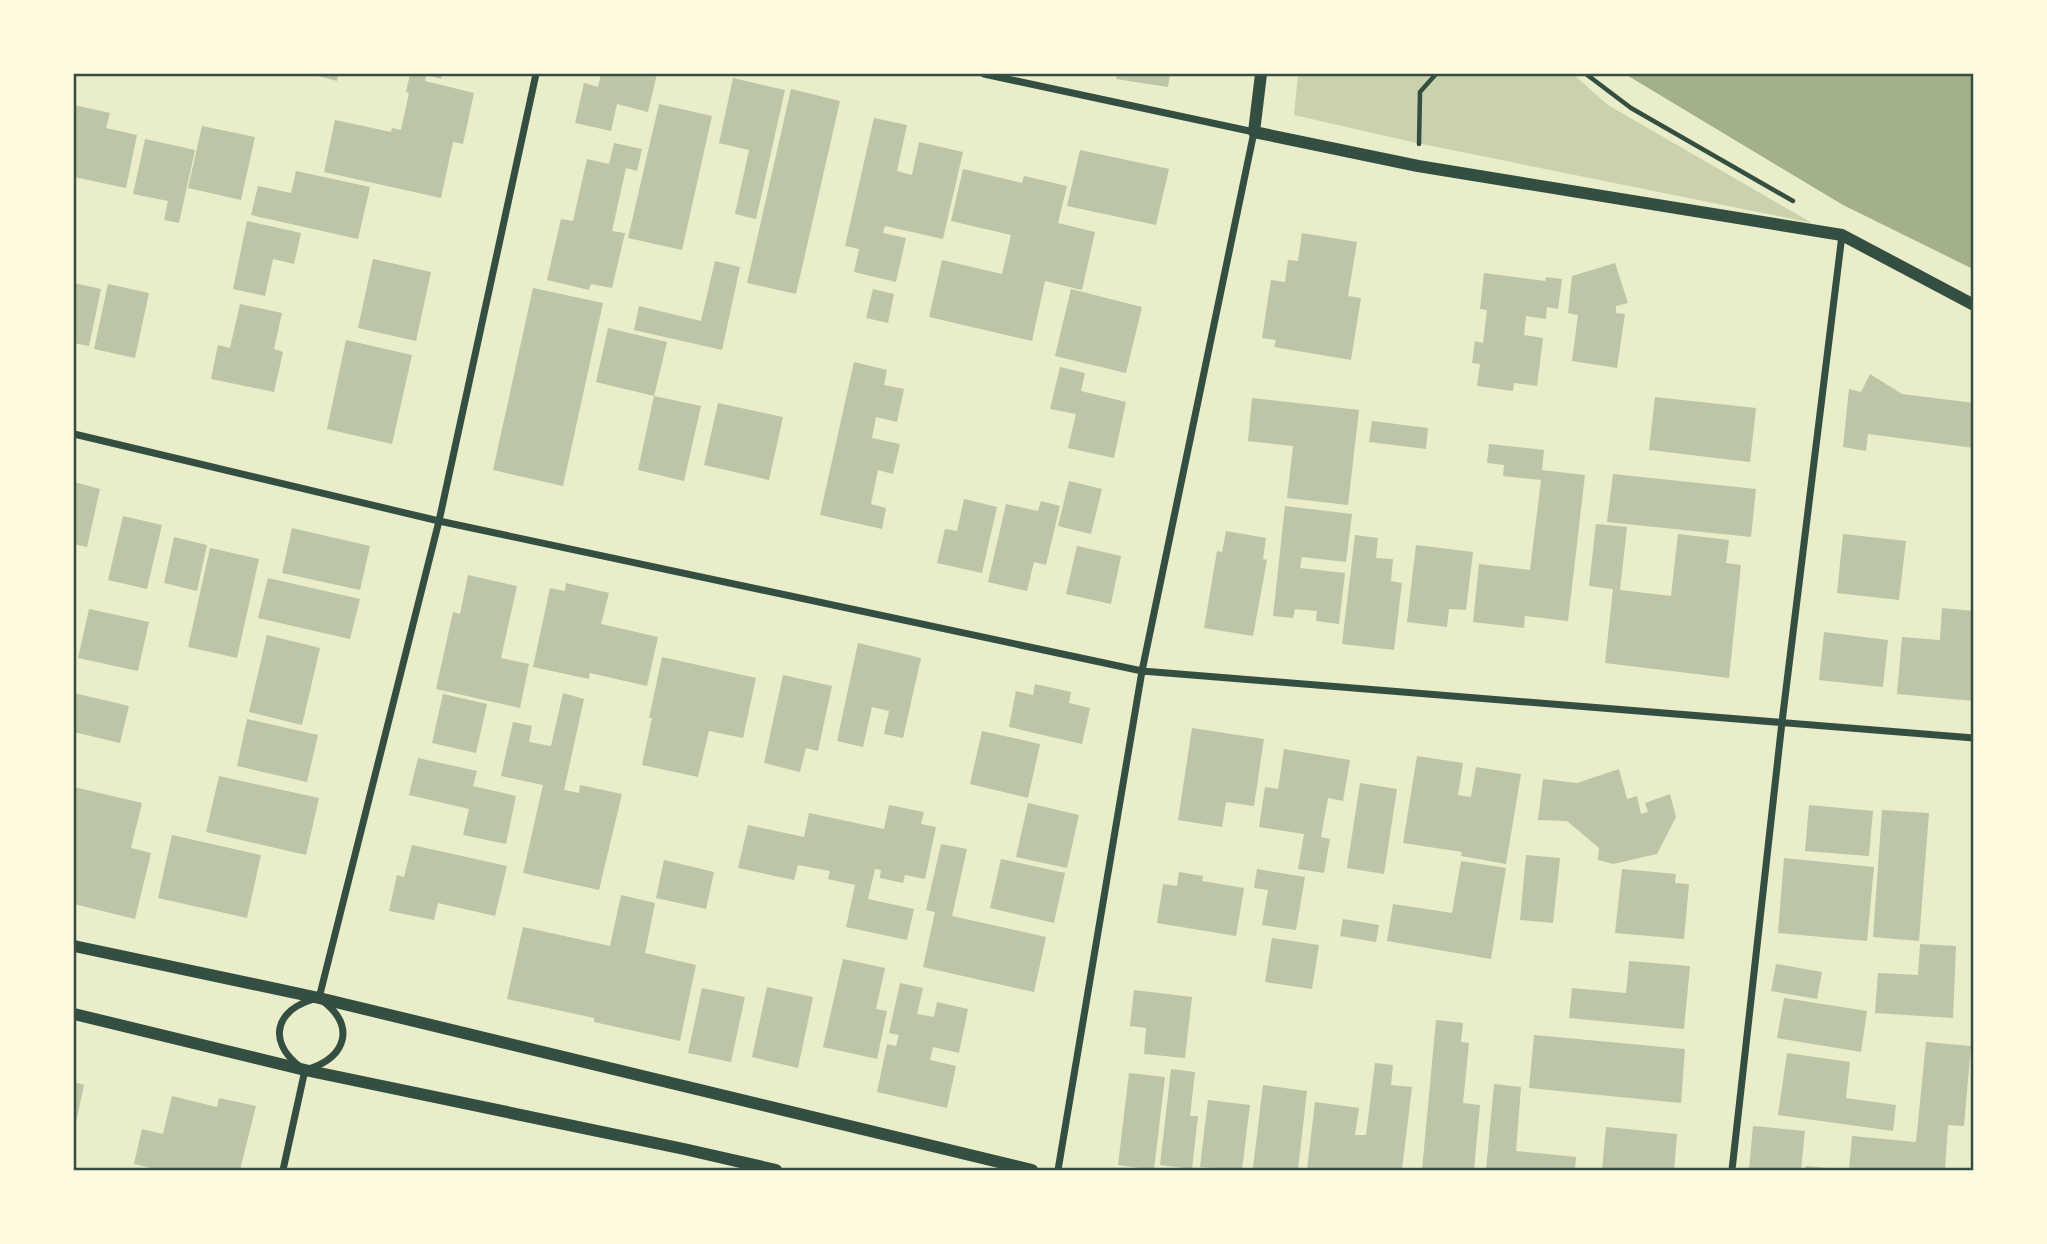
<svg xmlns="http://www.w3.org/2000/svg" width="2047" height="1244" font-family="Commissioner,sans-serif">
<rect width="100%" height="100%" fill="#e9edc9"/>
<path fill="#cad2ad" d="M1298 74H1573L1608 105 1812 223 1412 142 1294 115Z"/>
<path fill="#a3b18a" d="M1625 74H1973V269L1843 205Z"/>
<path fill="#bcc5a7" d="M310 74H338L337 81Z
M410 74H442L441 79 426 75 425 81 474 93 463 144 453 142 441 198 324 172 335 120 391 132 392 128 401 130 409 93 406 92Z
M601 74H657L648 112 617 104 611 131 575 123 584 83 598 87Z
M1117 74H1170L1168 87 1116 79Z
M733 78 785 90 756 219 735 214 749 150 719 143Z
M791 89 840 101 796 294 747 283Z
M659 104 712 116 682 250 628 238Z
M74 105 110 113 106 128 137 135 126 188 74 177Z
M874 118 907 125 897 171 912 175 919 142 963 152 943 239 885 226 883 233 906 238 896 282 854 272 859 249 845 246Z
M202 126 255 137 241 200 188 188Z
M145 139 195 150 179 223 164 220 168 201 133 194Z
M614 143 642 149 637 171 626 168 612 231 625 233 612 288 591 284 589 290 547 280 561 219 573 221 587 159 609 164Z
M1080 150 1169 169 1156 225 1067 206Z
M963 169 1022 183 1024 176 1067 186 1058 223 1095 232 1082 290 1045 281 1032 341 929 317 942 260 1002 274 1011 235 951 221Z
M296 171 370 187 358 239 251 215 258 186 291 193Z
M247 221 301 233 294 264 273 259 265 296 233 289Z
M1302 233 1357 242 1348 296 1361 298 1351 360 1274 347 1276 340 1262 338 1271 280 1285 282 1288 260 1298 261Z
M373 259 431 272 416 341 358 328Z
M715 261 740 267 722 350 634 330 639 306 701 321Z
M1615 263 1628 303 1616 306V313L1625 314 1617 368 1572 361 1578 315 1568 313 1572 276Z
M1484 273 1545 281 1546 277 1562 279 1558 309 1547 307 1546 319 1526 316 1524 335 1543 338 1537 386 1514 383 1513 391 1477 386 1480 364 1472 363 1475 341 1483 343 1487 310 1480 309Z
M74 283 101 289 89 346 74 343Z
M108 284 149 293 135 358 94 349Z
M533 288 603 303 563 486 493 470Z
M873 289 894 294 888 323 866 318Z
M1071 289 1142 307 1126 373 1055 356Z
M240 304 282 313 274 349 283 352 274 392 211 379 218 345 230 348Z
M608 328 667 342 654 396 701 406 684 481 638 470 654 396 596 382Z
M346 340 412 355 392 444 327 429Z
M854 362 887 370 884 385 904 389 897 422 876 417 872 438 900 444 893 474 878 470 871 504 886 508 882 529 820 515Z
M1060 367 1085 373 1081 391 1126 402 1114 458 1068 448 1076 414 1050 409Z
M1870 374 1902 394 1974 403V448L1868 434 1866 451 1843 447 1849 389 1861 392Z
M1655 397 1756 408 1750 462 1649 450Z
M1252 398 1359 410 1348 505 1287 498 1293 446 1248 441Z
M718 403 783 417 769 480 704 465Z
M1372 421 1428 428 1426 449 1369 442Z
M1489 444 1544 450 1542 470 1585 475 1568 621 1525 616 1524 628 1473 622 1479 564 1530 570 1541 480 1503 476 1504 465 1487 463Z
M1613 474 1756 489 1751 537 1607 522Z
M1069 481 1102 489 1091 534 1058 526Z
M74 482 100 489 87 547 74 544Z
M964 499 997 507 982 573 937 563 945 529 957 531Z
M1041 501 1060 506 1046 565 1034 562 1027 591 988 582 1006 504 1038 511Z
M1285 506 1352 514 1346 562 1302 557 1300 568 1345 573 1339 624 1316 621 1317 611 1295 609 1293 618 1273 616Z
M123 516 162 525 147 589 108 580Z
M1596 524 1627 527 1620 590 1671 596 1678 534 1729 540 1726 563 1741 565 1729 678 1605 663 1613 589 1589 586Z
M292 528 370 546 360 590 282 573Z
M1226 531 1266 538 1263 559 1267 560 1253 636 1204 628 1217 551 1222 552Z
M1843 534 1906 541 1899 600 1837 593Z
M1355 535 1378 538 1376 558 1393 559 1391 581 1402 583 1394 650 1342 644Z
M174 537 207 545 197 591 164 583Z
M1416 545 1473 552 1466 610 1449 609 1447 627 1407 622Z
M1077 546 1121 556 1111 604 1066 594Z
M210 548 259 559 237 658 188 647Z
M468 575 517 586 501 658 529 664 520 708 436 689 453 612 460 614Z
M268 578 360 599 350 639 258 618Z
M566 583 609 593 601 624 658 637 647 686 590 673 589 679 533 667 550 588 565 591Z
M1942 608 1974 611V701L1897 694 1902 637 1940 640Z
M89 609 149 622 138 671 78 658Z
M1824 632 1888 640 1883 687 1819 680Z
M267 635 320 648 302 725 249 712Z
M858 643 921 658 903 738 884 734 889 711 872 707 863 747 837 741Z
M662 657 756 678 743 738 709 731 698 777 642 765 652 718H649Z
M783 675 832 686 818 751 806 748 800 772 764 763Z
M1035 684 1071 692 1069 703 1090 708 1082 744 1009 727 1016 691 1033 695Z
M74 693 129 706 120 743 74 732Z
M563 693 584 699 564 790 579 793 580 785 622 794 599 890 523 873 543 785 501 776 513 722 532 726 529 742 551 746Z
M443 694 487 704 476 753 432 743Z
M247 719 318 735 307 782 237 766Z
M1192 728 1264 739 1254 806 1226 802 1222 827 1178 820Z
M982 731 1040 744 1028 798 970 784Z
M1284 749 1350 760 1343 801 1328 798 1321 837 1330 839 1324 873 1298 869 1304 834 1259 827 1265 787 1278 789Z
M1417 756 1463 763 1458 795 1471 797 1476 767 1521 774 1506 864 1461 856 1462 852 1403 843Z
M418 758 477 771 473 786 516 796 506 844 463 835 469 809 409 795Z
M1619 769 1627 799 1637 796 1641 814 1648 812 1645 803 1670 794 1676 817 1657 854 1613 864 1598 860 1599 848 1567 821 1538 820 1543 779 1577 783Z
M219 776 319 798 306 855 206 832Z
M1360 783 1397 789 1384 874 1347 868Z
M74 787 142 803 131 848 151 853 135 919 74 904Z
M1028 803 1079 815 1067 868 1016 857Z
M889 805 924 812 921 824 936 827 925 879 905 875 903 883 880 878 881 870 875 869 868 899 914 909 907 940 846 927 855 885 828 879 830 871 798 865 794 880 738 868 748 825 804 837 809 813 884 829Z
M1809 805 1873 811 1869 856 1805 851Z
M1882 810 1929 813 1919 941 1873 937Z
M172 835 261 855 247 918 158 898Z
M941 844 967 849 952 916 1046 937 1034 992 923 967 935 912 926 910Z
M412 845 507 866 495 916 438 903 434 920 389 911 397 875 404 877Z
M1526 855 1560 858 1553 923 1520 920Z
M1784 858 1874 867 1867 941 1778 933Z
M1001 859 1065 873 1054 923 990 908Z
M664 860 714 872 706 909 656 898Z
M1461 861 1506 868 1491 959 1387 941 1393 904 1452 913Z
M1257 869 1305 877 1296 930 1262 925 1268 890 1254 888Z
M1622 869 1676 874 1675 883 1689 884 1684 939 1615 933Z
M1179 872 1203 876 1202 881 1244 888 1236 936 1157 923 1163 884 1177 886Z
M621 895 655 903 645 953 696 965 680 1041 594 1022V1018L507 999 523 927 610 946Z
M1343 919 1379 925 1376 942 1340 936Z
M1272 938 1319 945 1312 989 1265 982Z
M1920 944 1956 946 1953 1018 1875 1013 1878 973 1918 975Z
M843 959 885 968 876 1009 887 1011 877 1059 823 1047Z
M1629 961 1690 966 1684 1029 1569 1018 1572 988 1626 993Z
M1776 964 1822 972 1817 999 1771 991Z
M900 983 923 988 917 1014 934 1017 937 1002 968 1009 959 1053 933 1047 930 1060 956 1066 947 1108 877 1092 887 1044 896 1046 899 1035 889 1033Z
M767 987 813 997 798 1068 752 1057Z
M702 988 745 997 731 1062 688 1053Z
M1134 990 1192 997 1185 1058 1144 1054 1146 1028 1130 1026Z
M1784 998 1867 1011 1861 1052 1777 1038Z
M1436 1020 1463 1023 1461 1042 1469 1043 1463 1103 1480 1105 1474 1170H1422Z
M1534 1035 1685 1049 1681 1103 1529 1088Z
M1926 1042 1971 1046 1964 1126 1948 1125 1945 1170H1849L1852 1136 1916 1142Z
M1787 1053 1850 1062 1846 1098 1896 1105 1893 1131 1778 1115Z
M1375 1063 1393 1065 1391 1085 1412 1087 1402 1170H1307L1315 1102 1359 1108 1355 1135H1366Z
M1171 1069 1195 1072 1190 1116H1198L1192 1169 1160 1165Z
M1129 1073 1165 1077 1154 1170 1118 1165Z
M74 1082 84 1085 75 1127H74Z
M1494 1084 1521 1087 1516 1151 1576 1157 1575 1170H1486Z
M1263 1085 1307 1091 1298 1170 1253 1168Z
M172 1096 217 1107 219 1098 256 1106 240 1170H209L196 1168 195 1170H160L134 1164 142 1129 163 1134Z
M1208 1100 1250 1105 1242 1170 1200 1167Z
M1753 1126 1805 1131 1801 1170H1749Z
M1606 1127 1677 1134 1674 1170H1602Z
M1806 1166 1837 1169V1170H1806Z"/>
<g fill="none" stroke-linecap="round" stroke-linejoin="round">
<path stroke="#344e41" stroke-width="4.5" d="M1586 74 1631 108 1793 201
M1419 144 1420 92 1436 74"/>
<path stroke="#344e41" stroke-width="7" d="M984 74 1254 132 1142 671 1058 1170
M74 434 439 521 1142 671 1974 738
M319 998 439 521 536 74
M299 1066C267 1040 276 1010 314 999
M309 1069C347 1056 355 1026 323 1001
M283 1170 305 1070
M1732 1170 1782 722 1842 235"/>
<path stroke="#344e41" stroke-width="12" d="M1261 74 1254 132 1418 166 1842 235 1974 305
M74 946 319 998 1032 1170
M74 1014 305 1070 684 1149 776 1170"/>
</g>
<rect width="2047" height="1244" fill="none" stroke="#fefae0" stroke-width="150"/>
<rect x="75" y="75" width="1897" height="1094" fill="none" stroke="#344e41" stroke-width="2.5"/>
</svg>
